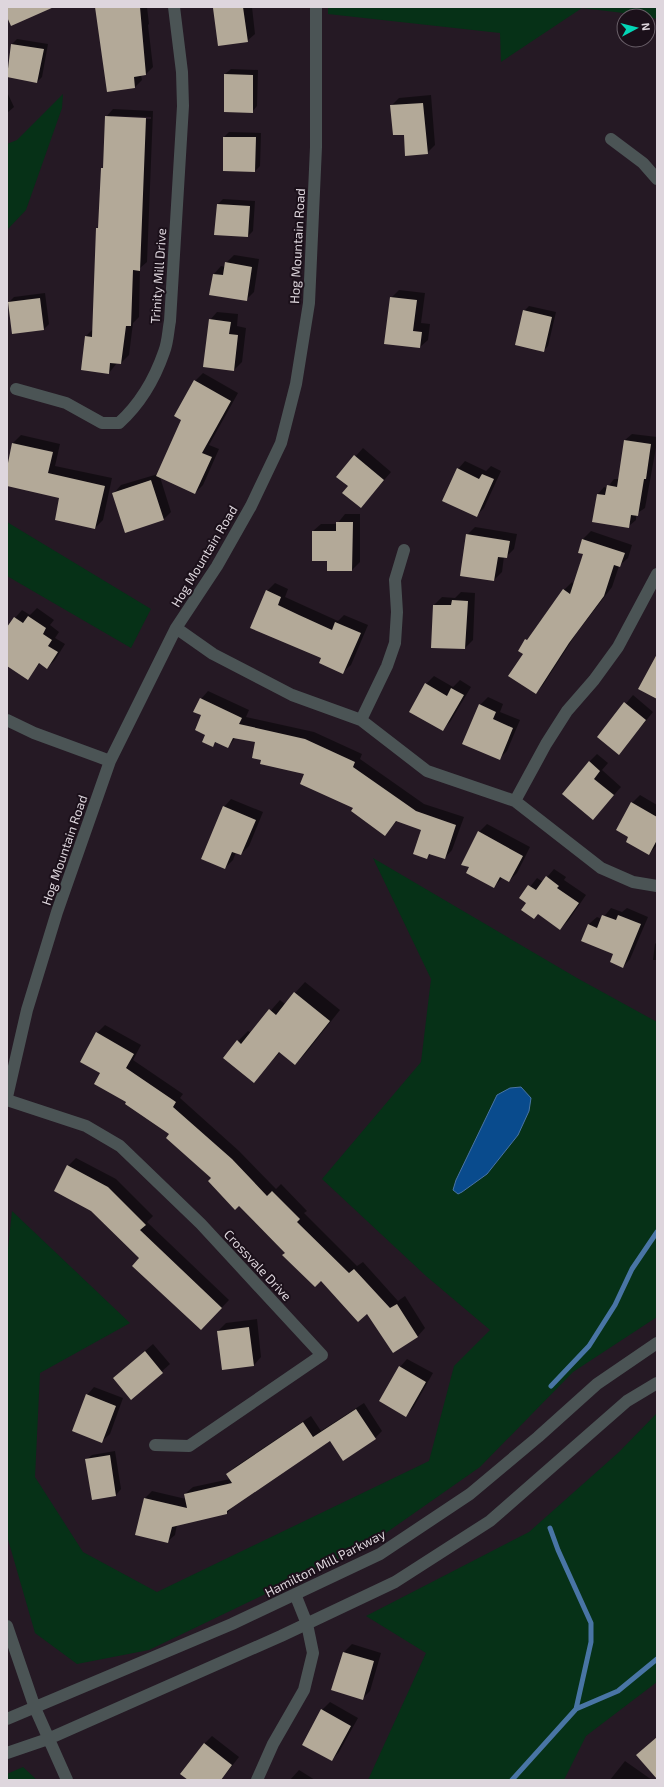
<svg xmlns="http://www.w3.org/2000/svg" width="664" height="1787" font-family="'Exo 2',sans-serif">
<rect width="100%" height="100%" fill="#251924"/>
<path fill="#063117" fill-rule="evenodd" d="M328 7H657V19L648 17V16L582 8 501 62 500 33 328 14Z
M63 94 62 108 26 210 7 230V144L17 140Z
M7 522 151 609 131 648 7 576Z
M373 858 577 978 657 1022V1317L573 1372 480 1467 373 1542 149 1650 77 1664 35 1633 7 1536V1258L12 1211 130 1323 40 1373 35 1477 83 1552 157 1592 429 1461 454 1366 490 1330 426 1276 322 1179 421 1062 431 979ZM497 1095 529 1111 518 1135 487 1174 462 1192 458 1194 456 1180Z
M657 1413V1682L586 1736 564 1780H368L426 1653 366 1616 529 1532 619 1452Z
M23 1767 37 1780H7V1774Z"/>
<path fill="#094b8d" stroke="#4975a5" d="M521 1087 531 1098 529 1111 518 1135 487 1174 462 1192 458 1194 453 1190 456 1180 497 1095 510 1088Z"/>
<path fill="#0007" fill-rule="evenodd" d="M96 7H147L149 24 148 25 153 67 146 74 141 75 142 80 135 87Z
M216 7H252L255 34 247 41 214 9Z
M17 39 48 44 42 77 37 82 7 76 12 44Z
M231 69 258 70 257 106 252 112 225 74Z
M7 92 14 107 7 113Z
M431 95 435 145 427 153 391 106 399 98Z
M113 109 153 111 147 262 140 268 139 317 133 323 129 355 121 363H117L109 373 86 336 93 329 97 228 99 227 104 167 106 117ZM112 116 151 117V119L112 118Z
M229 132 261 133 260 166 255 171 224 137Z
M223 199 255 201 253 231 248 236 218 204Z
M234 255 259 259 254 292 246 300 210 294 214 274 221 266 225 267 226 263Z
M399 290 425 293 421 323 430 324 428 340 420 347 391 298Z
M45 293 49 324 44 329 9 302 14 297Z
M529 306 556 312 548 346 543 351 524 311Z
M217 312 238 314 237 326 246 328 242 362 234 370 210 320Z
M203 373 238 393 209 445 219 449 203 485 195 493 160 477 171 512 163 520 114 493 121 485 158 474 182 419 195 381Z
M632 434 657 437V442L645 508 636 514V520L629 526 598 494 604 487 607 488 614 479H619L625 440Z
M21 435 60 444 55 466 112 478 103 520 95 528 61 497 7 485V473L13 443Z
M363 448 391 472 368 499 338 476Z
M465 461 486 471 491 466 501 471 484 508 476 516 458 469Z
M345 514H360V562L352 570H328V560L313 531 321 524H337Z
M475 527 517 534 514 549 506 557 504 556 502 572 494 580 467 535Z
M591 531 632 545 628 558 619 566 612 587 576 634 543 685 536 693 524 654 519 651 564 590 572 582 574 584 584 554 579 552 583 539Z
M275 583 288 589 285 597 307 607 338 621 344 615 368 625 351 665 343 672 323 657 251 627 267 591Z
M461 592 475 593 473 640 465 648 432 647 434 605 442 597 455 598Z
M37 608 54 620 50 625 59 632 55 638 65 644 55 660 47 668 40 663 28 678 7 664V629L15 618 22 610 30 615Z
M434 676 453 687 460 680 471 687 450 722 442 730 426 684Z
M208 691 249 710 246 717 314 732 362 754 360 759 424 804 464 817 452 850 445 858 431 854 427 858 422 829 398 820 385 834 355 808 305 773 262 760 257 742 236 737 228 747 217 741 213 746 206 734 201 699Z
M633 695 653 712 619 754 598 737Z
M488 697 503 704 500 712 520 720 507 751 499 759 480 705Z
M597 754 608 763 602 770 621 787 593 819 589 762Z
M640 795 657 805V845L649 854 630 837 632 803Z
M231 799 263 812 249 846 241 854 236 852 233 860 225 868 224 807Z
M487 824 530 847 517 873 509 881 503 877 494 887 470 867 479 832Z
M554 869 566 877 564 880 586 895 568 921 560 929 521 898 537 878 543 882Z
M611 908 622 912 627 908 648 917 630 959 623 967 614 954 582 940 589 924 597 917 602 919Z
M657 942V960H653L655 944Z
M305 982 340 1010 305 1054 295 1064 280 1052 254 1081 238 1041 248 1031 251 1033 280 1000 285 1004Z
M105 1025 141 1045 133 1060 183 1094 180 1098 239 1151 276 1189 281 1184 307 1211 304 1213 357 1266 363 1262 398 1301 405 1296 425 1328 418 1336 393 1352 367 1312 286 1253 212 1178 171 1134 128 1101 102 1073 81 1061 97 1033Z
M76 1158 116 1179 153 1216 147 1222 229 1300 209 1321 68 1166Z
M257 1319 261 1357 254 1365 218 1331 226 1323Z
M153 1344 170 1364 131 1399 114 1378Z
M407 1359 433 1373 413 1408 405 1416 400 1367Z
M94 1387 123 1398 110 1434 102 1441 87 1395Z
M364 1403 382 1431 375 1438 330 1440 234 1505 227 1513 177 1524 175 1535 167 1542 136 1535 145 1498 152 1491 186 1499 185 1494 193 1487 230 1479 228 1474 235 1467 311 1416 321 1431Z
M115 1451 121 1489 116 1495 93 1499 86 1460 92 1455Z
M352 1644 381 1653 370 1691 363 1698 332 1690 344 1652Z
M330 1702 358 1718 339 1752 332 1760 322 1710Z
M212 1736 239 1757 221 1780H190L204 1744Z
M625 1761 652 1780H610Z
M299 1770 315 1780H290Z"/>
<g fill="none" stroke-linecap="round" stroke-linejoin="round">
<path stroke="#4975a5" stroke-width="5" d="M551 1386 589 1346 615 1305 632 1269 657 1232
M550 1528 558 1550 591 1623V1642L576 1709
M512 1780 576 1709 618 1691 657 1659"/>
</g>
<path fill="#b3a998" d="M7 7H54L11 26 7 17Z
M95 7H140L146 75 134 77 135 88 107 92Z
M224 7H243L248 42 218 46 213 8Z
M11 44 44 49 37 83 7 77Z
M224 74 253 75V113L224 112Z
M423 103 428 154 405 156 404 135H393L390 105Z
M105 116 146 118 140 271 133 270 131 326H126L121 364 110 363 109 374 81 370 85 336 92 337 96 228H98L101 168H103Z
M223 137H256L255 172 223 171Z
M217 204 250 206 248 237 214 235Z
M225 262 252 267 247 301 209 295 213 274 223 275Z
M390 297 417 300 413 331 422 332 420 348 384 344Z
M40 298 44 330 12 334 8 302Z
M523 310 552 317 544 352 515 345Z
M209 319 231 322 229 334 238 335 234 371 203 367Z
M194 380 231 401 202 453 212 457 195 494 156 476 181 420 174 416Z
M624 440 651 444 646 479H644L638 516 631 515 629 528 592 522 597 494 605 495 607 485 617 487Z
M12 443 53 452 48 473 105 486 95 529 55 520 59 498 7 486V468Z
M354 455 384 480 361 508 342 493 348 486 336 477Z
M457 468 479 479 482 474 494 479 477 517 442 501Z
M151 480 164 520 125 533 112 493Z
M336 522H353L352 571H327V561H312V531H336Z
M466 534 510 541 507 558 498 557 494 581 460 576Z
M582 539 625 553 620 567 614 565 604 596 569 643 536 694 508 676 523 654 518 651 525 639 527 640 563 589 570 594 583 554 578 553Z
M266 590 281 597 278 605 299 615 332 630 335 622 361 633 343 674 319 663 321 658 250 628Z
M452 600 468 601 465 649 431 648 433 605H451Z
M28 616 46 628 43 634 52 640 48 646 58 652 47 669 39 663 28 680 7 666V627L14 617 23 623Z
M657 654V699L638 689Z
M425 683 447 696 451 688 464 695 443 731 409 712Z
M200 698 242 718 239 724 305 739 355 762 353 767 416 811 456 825 445 859 429 854 427 859 413 854 421 830 396 821 385 836 351 811 353 808 300 784 304 774 260 764 261 760 252 758 255 742 233 738 228 748 215 742 213 747 202 742 205 735 195 730 201 715 193 712Z
M624 702 646 720 619 755 597 737Z
M479 704 496 712 493 719 513 728 500 760 462 744Z
M589 761 600 771 594 779 614 795 593 820 562 794Z
M631 802 657 817V840L649 855 626 842 628 837 616 830Z
M223 806 256 820 241 855 232 852 225 869 201 859Z
M478 831 523 856 509 882 500 877 494 888 466 873 469 867 461 865Z
M546 876 559 886 557 888 579 903 560 930 538 914 534 919 521 910 526 903 519 898 528 885 536 890Z
M602 915 616 920 618 915 641 924 623 968 610 962 613 954 581 941 588 924 597 928Z
M294 992 330 1021 295 1065 279 1052 254 1083 223 1058 237 1040 241 1044 269 1009 276 1015Z
M96 1032 134 1054 126 1068 176 1102 173 1107 232 1159 267 1196 272 1191 300 1219 297 1222 349 1273 354 1269 390 1308 397 1304 418 1337 393 1353 367 1314 358 1322 321 1281 315 1287 282 1255 285 1253 239 1206 235 1210 208 1181 211 1178 166 1138 169 1134 125 1104 126 1102 94 1084 100 1073 80 1062Z
M67 1165 108 1187 146 1225 140 1230 222 1308 201 1330 132 1266 139 1258 91 1211 54 1191Z
M249 1327 254 1366 222 1370 217 1331Z
M145 1351 163 1373 131 1400 113 1378Z
M399 1366 426 1382 406 1417 379 1401Z
M86 1394 116 1406 102 1443 72 1431Z
M356 1409 376 1439 343 1461 330 1441 227 1511V1514L172 1527 168 1543 135 1535 144 1498 187 1508 184 1494 232 1483 226 1474 303 1422 313 1437Z
M110 1455 116 1496 92 1500 85 1459Z
M343 1652 374 1661 363 1700 331 1690Z
M321 1709 351 1726 332 1761 302 1745Z
M657 1737V1779L636 1755Z
M204 1743 232 1765 221 1780H188L180 1774Z"/>
<g fill="none" stroke-linecap="round" stroke-linejoin="round">
<path stroke="#4b5455" stroke-width="12" d="M611 139 643 163 657 179
M16 389 66 403 102 423H119C140 404 155 378 164 352 168 342 168 331 170 321L183 106 182 72 174 7
M176 628 213 654 292 695 361 720 427 771 515 801 601 868 633 882 657 886
M7 720 34 733 110 761
M361 720 387 666 395 643 397 612 395 580 404 550
M515 801 546 744 567 711 594 680 618 647 657 574
M7 1097 27 1010 57 912 110 761 176 628 217 566 251 506 281 443 296 384 309 303 316 147V7
M7 1100 86 1126 120 1146 201 1224 322 1355 189 1446 155 1445
M7 1626 35 1708 67 1780
M7 1719 232 1624 380 1554 470 1494 538 1437 597 1384 657 1343
M7 1753 48 1739 281 1636 395 1582 490 1521 627 1401 657 1383
M257 1780 273 1744 304 1690 313 1653 307 1624 295 1594"/>
</g>
<g text-anchor="middle" dominant-baseline="central" stroke-width="4" stroke-linejoin="round" paint-order="stroke">
<g font-size="13" fill="#ded6dd" stroke="#1b101a">
<text transform="translate(297 246) rotate(-87)">Hog Mountain Road</text>
<text transform="translate(158 276) rotate(-86)">Trinity Mill Drive</text>
<text transform="translate(204 556) rotate(-59)">Hog Mountain Road</text>
<text transform="translate(64 850) rotate(-71)">Hog Mountain Road</text>
<text transform="translate(258 1265) rotate(47)">Crossvale Drive</text>
<text transform="translate(325 1563) rotate(-27)">Hamilton Mill Parkway</text>
</g>
</g>
<rect width="664" height="1787" fill="none" stroke="#ded6dd" stroke-width="16"/>
<g transform="translate(636 28) rotate(83)"><circle r="19" fill="#1b101a" stroke="#695f68"/>
<path d="M0-3L7 15L0 10L-7 15Z" fill="#03d5b6"/>
<text y="-6" font-size="11" font-weight="bold" text-anchor="middle" fill="#ded6dd">N</text>
</g>
</svg>
